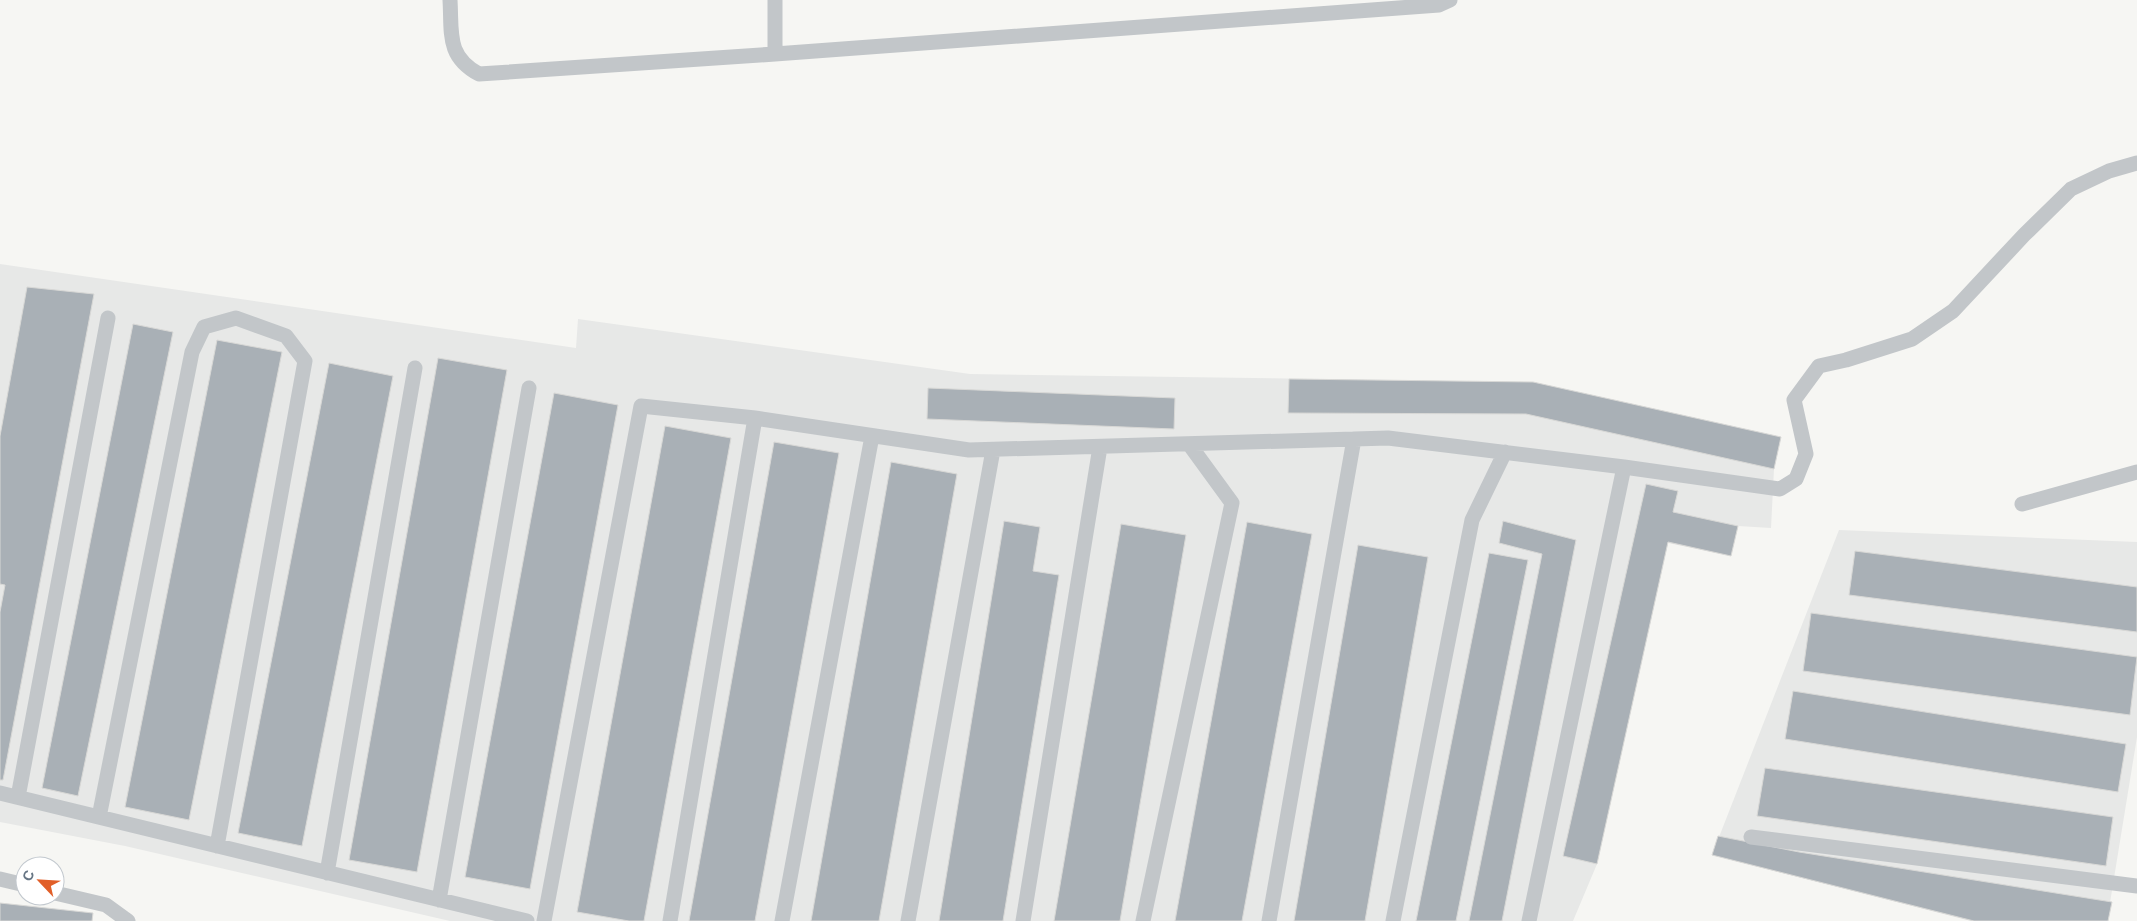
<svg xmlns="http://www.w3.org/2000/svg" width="2137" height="921" font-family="Arial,sans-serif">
<rect width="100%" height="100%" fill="#f6f6f3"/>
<path fill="#e7e8e7" d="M0 264 576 348 578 319 970 374 1533 382 1781 437 1774 469 1771 528 1738 526 1731 556 1668 543 1597 864 1573 921H450L125 846 0 822Z
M1839 530 2137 542V737L2107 921H1971L1712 855Z"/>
<path fill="#a9b0b6" stroke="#d8d8d6" d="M27 287 94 294 3 780H0V612L5 585 0 584V436Z
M133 324 173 332 78 796 42 788Z
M217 340 282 352 189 820 125 807Z
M438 358 507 370 417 872 349 860Z
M329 363 393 376 302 846 238 833Z
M1289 379 1533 382 1781 437 1774 469 1526 414 1288 413Z
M928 388 1175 398 1174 429 927 419Z
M554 393 618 405 530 889 465 877Z
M665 426 731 438 644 921H629L577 912Z
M774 442 839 453 755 921H689Z
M891 462 957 474 879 921H811Z
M1646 484 1678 491 1673 512 1738 526 1731 556 1668 542 1597 864 1563 856Z
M1004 521 1040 527 1033 571 1059 575 1003 921H939Z
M1503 521 1576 540 1502 921H1469L1542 554 1499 543Z
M1247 522 1312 534 1242 921H1175Z
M1121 524 1186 535 1120 921H1054Z
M1358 545 1428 557 1365 921H1294Z
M1855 551 2137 587V632L1849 595Z
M1489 553 1528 560 1456 921H1416Z
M1811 613 2137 657 2130 715 1803 671Z
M1793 691 2126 744 2118 792 1785 739Z
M1765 768 2113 817 2106 866 1757 816Z
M1718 836 1799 852 2112 902 2108 921H1974L1712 855Z
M0 903 93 913 92 921H0Z"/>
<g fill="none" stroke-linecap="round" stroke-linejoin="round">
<path stroke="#c2c6c9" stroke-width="15" d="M450 0C452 33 446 56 479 74L775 54 1439 5 1450 0
M775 0V54
M1624 467 1780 489 1796 479 1806 454 1794 400 1819 366 1846 360 1912 339 1953 311 2024 235 2071 189 2109 171 2137 163
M2022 504 2137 472
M0 793 527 921
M18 797 108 318
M99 817 192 352 204 327 236 318 286 336 305 361 217 846
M1751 837 2137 886
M327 873 415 368
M0 879 25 885
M55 893 106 905 128 921
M439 900 529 388
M544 921 641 406 755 418 969 450 1388 438 1624 467 1529 921
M670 921 755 418
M782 921 872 436
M908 921 993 450
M1023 921 1100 447
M1143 921 1232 503 1189 444
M1269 921 1354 439
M1393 921 1472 520 1505 452"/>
</g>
<g transform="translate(40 881) rotate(295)"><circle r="24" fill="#ffffff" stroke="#c2c8ce"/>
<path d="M0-4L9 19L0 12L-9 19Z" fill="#e15f29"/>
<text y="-8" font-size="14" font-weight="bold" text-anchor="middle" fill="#667584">С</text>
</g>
</svg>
